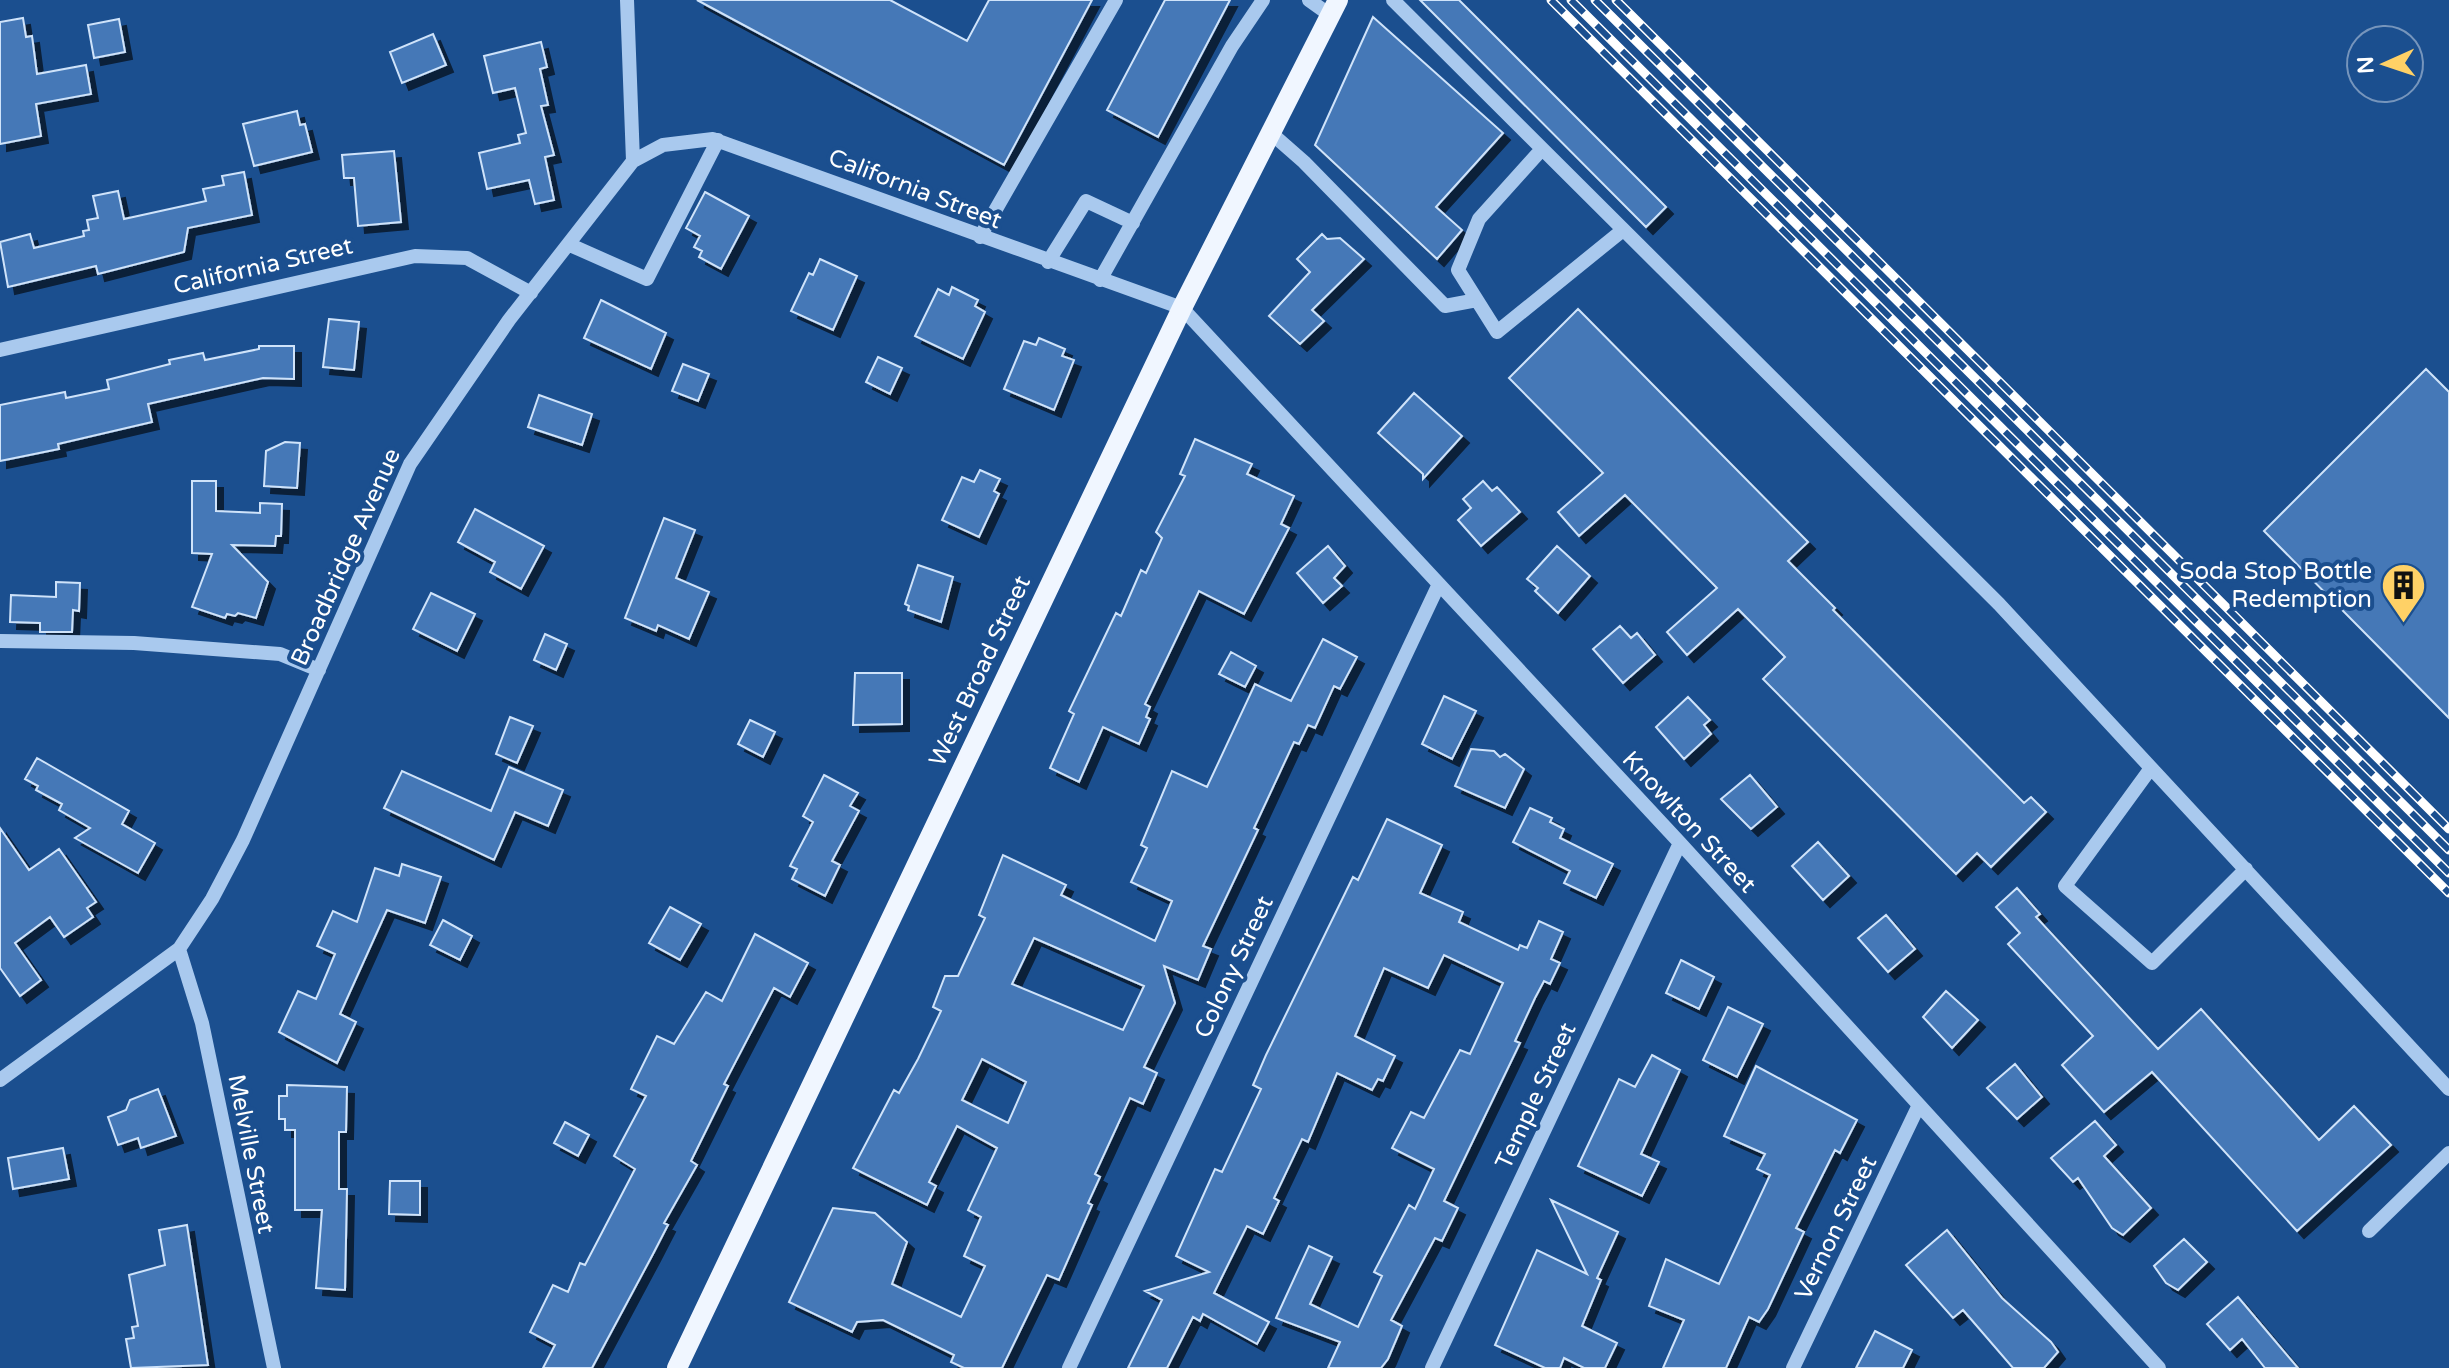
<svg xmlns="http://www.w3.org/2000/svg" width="2449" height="1368" font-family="'Varela Round',sans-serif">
<defs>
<filter id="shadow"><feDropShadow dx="7" dy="7" stdDeviation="0" flood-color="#0009"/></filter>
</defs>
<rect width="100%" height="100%" fill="#1b4f8f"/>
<path fill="#4478b7" stroke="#cfe3fa" stroke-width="2" fill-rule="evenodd" filter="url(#shadow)" d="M697 0H890L967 41 989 0H1092L1004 165Z
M1165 0H1230L1158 137 1107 110Z
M1420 0H1459L1666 207 1646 227Z
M1373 17 1503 133 1436 207 1462 230 1437 259 1315 145Z
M23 18 26 37 32 36 37 74 86 65 91 94 36 104 41 136 0 144V22Z
M119 19 125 52 94 58 88 25Z
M433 34 446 65 402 83 390 52Z
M541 42 547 67 540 69 548 105 541 106 554 155 545 157 554 200 535 204 529 180 487 189 479 153 520 143 518 135 526 133 515 88 493 93 484 56Z
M297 111 300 125 305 124 312 152 254 166 243 124Z
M394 151 401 222 358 226 354 178H344L342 155Z
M244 172 252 215 188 228 184 252 98 274 96 266 8 287 0 242 30 234 34 248 84 236 83 231 89 230 87 220 98 218 93 196 118 191 124 219 206 201 203 189 224 185 222 176Z
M705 192 749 216 721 269 699 257 702 251 694 247 700 236 686 228Z
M1322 234 1327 239 1340 238 1364 259 1312 310 1324 321 1300 344 1269 316 1310 272 1297 259Z
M820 259 857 276 833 330 791 311 809 273 813 275Z
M952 287 978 300 975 306 985 312 963 359 915 336 938 289 949 295Z
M601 300 666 333 651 369 584 338Z
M1578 309 1808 542 1788 561 1835 608 1833 610 2024 803 2031 797 2046 812 1991 867 1977 853 1956 874 1763 679 1785 657 1738 609 1687 655 1667 632 1717 588 1625 495 1579 536 1558 512 1603 473 1509 378Z
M329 319 359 322 354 370 323 367Z
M1039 338 1065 349 1062 356 1074 360 1054 410 1004 389 1024 341 1036 345Z
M259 346H294V379L263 378 148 404 152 422 58 444 59 449 0 461V405L65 392 66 398 109 389 107 380 170 364 169 360 203 353 205 360 259 349Z
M878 357 902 368 890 394 866 382Z
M683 364 709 374 698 401 672 391Z
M2426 369 2449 392V718L2264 531Z
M1414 393 1462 436 1423 479V474L1378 433Z
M539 395 592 414 582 445 528 427Z
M1195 439 1252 464 1247 474 1294 496 1281 524 1289 528 1244 614 1199 591 1145 704 1150 707 1146 717 1150 719 1139 744 1103 727 1079 782 1050 768 1074 714 1069 711 1116 613 1121 616 1141 570 1146 573 1162 538 1156 532 1185 476 1180 474Z
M285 442 300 443 297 488 264 486 266 451Z
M980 470 1000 479 994 491 999 494 979 537 942 520 962 477 974 482Z
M192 481H216V511L260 513V503L282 504 281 536H276L275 546 232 545 268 582 256 618 238 613 235 616 227 614 225 618 192 607 212 554 192 553Z
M1483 481 1492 491 1497 487 1520 512 1481 546 1458 520 1471 508 1463 499Z
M475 509 544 546 521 589 490 572 495 562 458 542Z
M664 518 695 530 676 578 709 592 689 639 658 625 656 631 625 618Z
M1328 546 1345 566 1334 578 1342 586 1323 603 1297 573Z
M1557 546 1590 576 1558 613 1535 591 1538 588 1527 579Z
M918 565 953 577 941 622 908 610 909 606 905 604Z
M56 582 80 583 79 611 73 610 72 632H40V623L10 622 11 595 56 597Z
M431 593 475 614 457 651 413 629Z
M1620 626 1631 638 1637 633 1655 655 1623 683 1593 649Z
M545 634 567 644 556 670 534 660Z
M1323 639 1357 657 1340 689 1334 686 1315 728 1308 725 1299 744 1294 742 1254 828 1258 830 1203 946 1211 949 1198 980 1164 966 1175 1003 1144 1067 1157 1073 1143 1104 1130 1098 1095 1174 1100 1177 1088 1203 1092 1205 1059 1280 1047 1275 1002 1368H964L951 1362 954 1355 883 1320 857 1322 852 1332 789 1302 833 1208 875 1213 907 1242 892 1284 961 1317 985 1266 964 1256 981 1217 968 1210 997 1148 957 1126 929 1182 936 1186 927 1205 853 1168 894 1090 899 1093 918 1059 941 1011 933 1007 945 976H958L985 918 979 915 1003 855 1066 885 1061 895 1155 941 1172 901 1131 882 1147 848 1141 845 1172 771 1207 787 1255 684 1291 701ZM1034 938 1144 986 1123 1030 1012 984ZM982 1059 1026 1082 1008 1123 962 1100Z
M1231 652 1256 666 1245 687 1219 674Z
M855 673H902V724L853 725Z
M1444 696 1476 711 1452 759 1422 744Z
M1688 697 1710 720 1704 725 1711 734 1684 759 1656 727Z
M510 717 533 726 517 763 496 754Z
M750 720 775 732 763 757 738 744Z
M1471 749 1494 751 1500 757 1505 754 1524 769 1505 808 1455 786Z
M37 758 129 811 122 824 155 843 138 873 75 838 90 828 59 810 62 804 36 790 38 786 25 779Z
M509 767 563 790 548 826 515 812 494 860 384 808 402 771 491 811Z
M824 775 858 793 850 806 859 811 832 861 840 865 825 896 792 879 797 869 790 866 813 822 803 816Z
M1750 775 1777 807 1751 829 1721 799Z
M1530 808 1552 818 1550 822 1564 829 1560 838 1613 864 1596 898 1564 883 1570 871 1513 842Z
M1387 819 1442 845 1420 893 1463 912 1459 922 1518 950 1520 945 1527 948 1539 921 1563 932 1551 959 1560 963 1550 984 1544 981 1535 998 1515 1041 1520 1043 1444 1201 1458 1208 1442 1241 1435 1238 1391 1320 1402 1326 1388 1359 1381 1368H1328L1340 1342 1276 1318 1309 1246 1332 1257 1310 1304 1358 1327 1382 1276 1374 1272 1409 1205 1415 1209 1434 1169 1392 1148 1411 1112 1424 1118 1460 1050 1470 1054 1503 983 1444 955 1428 988 1384 968 1355 1036 1395 1056 1383 1081 1378 1079 1372 1090 1337 1073 1308 1142 1302 1139 1274 1198 1279 1201 1263 1234 1247 1226 1214 1293 1269 1322 1257 1344 1203 1314 1200 1321 1193 1317 1167 1368H1128L1162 1300 1145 1291 1209 1272 1176 1256 1215 1169 1222 1172 1261 1089 1253 1085 1266 1055 1353 877 1358 880Z
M0 828 29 870 59 849 96 902 87 908 93 917 64 937 50 917 15 943 41 980 20 996 0 968Z
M1818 842 1849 876 1823 900 1792 866Z
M402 864 441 877 425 923 387 910 340 1014 356 1022 337 1063 279 1032 298 991 316 999 335 954 317 946 333 911 357 922 375 868 399 876Z
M2017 888 2040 914 2036 917 2158 1049 2201 1009 2319 1140 2354 1106 2391 1145 2297 1231 2152 1072 2104 1112 2062 1065 2093 1036 2008 944 2020 933 1996 907Z
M670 907 701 924 680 960 649 943Z
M1886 915 1915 949 1888 972 1858 938Z
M443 920 472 936 460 960 430 945Z
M755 934 808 963 790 997 774 988 724 1084 728 1086 691 1161 697 1165 664 1223 668 1225 653 1254 592 1368H543L555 1345 530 1332 553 1285 568 1292 580 1263 585 1265 635 1169 614 1156 646 1096 631 1089 657 1036 674 1044 706 992 722 1001Z
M1681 960 1714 977 1699 1009 1666 993Z
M1946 991 1978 1020 1952 1048 1923 1017Z
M1728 1007 1763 1024 1737 1077 1703 1060Z
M1652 1055 1680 1070 1641 1154 1659 1162 1642 1196 1578 1166 1619 1079 1635 1087Z
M2015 1064 2042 1097 2017 1119 1987 1088Z
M1756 1066 1857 1120 1840 1153 1835 1150 1796 1228 1804 1232 1768 1309 1759 1322 1749 1317 1726 1368H1663L1684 1320 1649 1306 1666 1259 1719 1284 1770 1175 1757 1169 1765 1154 1724 1136Z
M287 1085 347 1087 346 1132H339V1189H347L345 1290 316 1288 322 1210H295V1130H285V1119H279V1096H287Z
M158 1089 176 1136 141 1148 138 1138 118 1145 108 1117 126 1110 130 1100Z
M2095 1121 2116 1145 2104 1156 2151 1208 2123 1235 2112 1228 2078 1178 2073 1182 2051 1158Z
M565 1122 589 1135 578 1156 554 1143Z
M63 1148 69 1179 13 1189 8 1158Z
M390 1181H420V1215L389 1214Z
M1551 1200 1618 1232 1597 1278 1601 1280 1582 1326 1617 1343 1605 1368H1584L1564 1358 1560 1368H1545L1495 1345 1537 1250 1587 1274Z
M187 1225 208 1365 131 1368 126 1339 134 1338 132 1327 138 1326 129 1275 165 1265 159 1230Z
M1947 1230 2002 1298 2051 1342 2058 1352 2044 1368H2013L1963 1310 1953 1318 1906 1265Z
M2184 1239 2207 1262 2178 1290 2166 1283 2154 1266Z
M2238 1297 2270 1335 2298 1368H2265L2242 1339 2230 1350 2207 1324Z
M1875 1331 1912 1350 1903 1368H1856Z"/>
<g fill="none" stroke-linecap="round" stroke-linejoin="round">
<path stroke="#a9c9ee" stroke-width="14" d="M1309 0 1330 15
M1393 0 1999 604 2449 1089
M1271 133 1304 162 1445 306 1477 300
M1542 149 1479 219 1458 270 1497 332 1623 230
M633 161 663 145 713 139 1182 308 1680 843 2159 1368
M980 237 1116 0
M570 245 647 279 718 140
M1048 262 1086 201 1133 223
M1100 280 1232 46 1263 0
M0 350 415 256 467 258 531 293
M0 641 134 643 280 654 319 670
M2151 768 2065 886 2152 963 2246 869
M179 949 202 1023 274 1368
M0 1080 179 949 212 899 243 840 410 464 509 320 633 161 627 0
M2369 1231 2449 1153
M1069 1368 1439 584
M1432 1368 1680 843
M1793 1368 1918 1107"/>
<path stroke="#f0f6ff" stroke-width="20" d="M677 1368 1182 308 1338 0"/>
<defs>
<path id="rail" d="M1551 0 2449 893
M1571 0 2449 873
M1595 0 2449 850
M1616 0 2449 829"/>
</defs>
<use href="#rail" stroke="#fff" stroke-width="9"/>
<use href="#rail" stroke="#1b4f8f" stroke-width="6" stroke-dasharray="18" stroke-linecap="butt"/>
</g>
<defs>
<symbol id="building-pin" viewBox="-11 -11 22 30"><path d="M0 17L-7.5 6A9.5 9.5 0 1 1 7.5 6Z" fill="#ffd166" stroke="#1b4f8f"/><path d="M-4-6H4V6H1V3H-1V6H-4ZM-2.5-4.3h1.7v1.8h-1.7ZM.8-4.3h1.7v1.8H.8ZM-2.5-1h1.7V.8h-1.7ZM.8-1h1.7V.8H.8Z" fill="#111"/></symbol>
</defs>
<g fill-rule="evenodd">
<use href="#building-pin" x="2378" y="560" width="51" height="69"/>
</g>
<g text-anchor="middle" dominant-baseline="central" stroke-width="8" stroke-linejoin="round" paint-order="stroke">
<g font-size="24" fill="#fff" stroke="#1b4f8f">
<text transform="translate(915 189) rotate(21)">California Street</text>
<text transform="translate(263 266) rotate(-13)">California Street</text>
<text transform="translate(346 557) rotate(-66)">Broadbridge Avenue</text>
<text transform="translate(980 671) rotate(-65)">West Broad Street</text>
<text transform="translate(1689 822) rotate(47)">Knowlton Street</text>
<text transform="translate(1234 967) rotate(-65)">Colony Street</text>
<text transform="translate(1536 1096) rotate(-65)">Temple Street</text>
<text transform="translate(251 1154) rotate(79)">Melville Street</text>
<text transform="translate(1836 1228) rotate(-64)">Vernon Street</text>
</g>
<g font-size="24" fill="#fff" stroke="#1b4f8f" text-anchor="end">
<text x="2372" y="571">Soda Stop Bottle<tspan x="2372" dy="28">Redemption</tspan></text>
</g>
</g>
<g transform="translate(2385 64) rotate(267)"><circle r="38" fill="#1b4f8f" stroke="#7695bc" stroke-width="2"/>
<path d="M0-6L14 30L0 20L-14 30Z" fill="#ffd166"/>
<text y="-12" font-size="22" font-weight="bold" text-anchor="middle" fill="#ffffff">N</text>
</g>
</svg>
